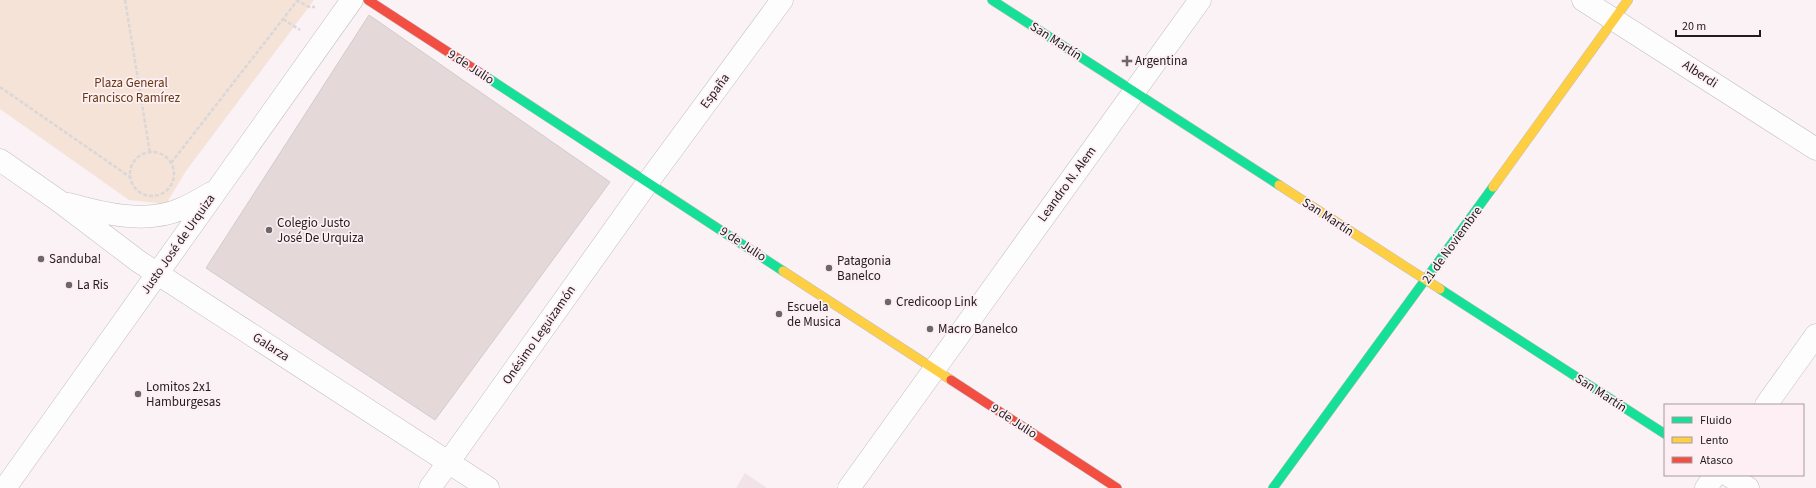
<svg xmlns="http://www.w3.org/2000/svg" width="1816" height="488" font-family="'Source Sans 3',sans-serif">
<rect width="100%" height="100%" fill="#faf2f5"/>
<path fill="#f2e3e9" d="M745 473 767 488H736Z"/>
<path fill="#f5e3d8" d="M0 0H314L186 171 166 204 129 200 0 109Z"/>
<path fill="#e4d8d8" stroke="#d1cbcc" d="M369 15 610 182 435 420 206 268Z"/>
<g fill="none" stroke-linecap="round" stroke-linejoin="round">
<defs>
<path id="street" d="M1583 0 1816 149
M0 160 59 201 138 261 488 488
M69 204C104 214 147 224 181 209 191 205 201 199 211 193
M1766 405 1816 335
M1728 475 1748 488
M5 488 352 0
M430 488 648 182 782 0
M849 488 1200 0
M1706 488 1715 475"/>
<path id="fast" d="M992 0 1279 185
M485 76 783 271
M1440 289 1665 434
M1273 488 1493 187"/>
<path id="slow" d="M1279 185 1440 289
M1493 187 1628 0
M783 271 951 380"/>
<path id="jam" d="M368 0 485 76
M951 380 1117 488"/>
</defs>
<use href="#street" stroke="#c4bdc0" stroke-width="23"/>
<use href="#fast" stroke="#c4bdc0" stroke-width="10"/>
<use href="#slow" stroke="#c4bdc0" stroke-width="10"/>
<use href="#jam" stroke="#c4bdc0" stroke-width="10"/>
<path stroke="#dad7d8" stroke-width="2.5" stroke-dasharray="4 2" stroke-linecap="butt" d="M125 0 150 153
M296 0 309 7H315
M283 19 300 30
M0 87 130 177
M130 174a22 22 0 1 1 44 0a22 22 0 1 1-44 0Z
M171 163 297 1"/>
<use href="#street" stroke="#fefdfe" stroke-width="22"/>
<use href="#fast" stroke="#16e098" stroke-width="9"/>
<use href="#slow" stroke="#ffcf43" stroke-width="9"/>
<use href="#jam" stroke="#f24e42" stroke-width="9"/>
</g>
<g fill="#6d6769" stroke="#fdeff4" stroke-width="1.5">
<path d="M1125 55h4v4h4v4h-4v4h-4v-4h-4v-4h4z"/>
<circle cx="269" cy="230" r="4"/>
<circle cx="41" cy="259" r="4"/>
<circle cx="829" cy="268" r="4"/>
<circle cx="69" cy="285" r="4"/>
<circle cx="888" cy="302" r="4"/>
<circle cx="779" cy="314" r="4"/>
<circle cx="930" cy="329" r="4"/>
<circle cx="138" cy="394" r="4"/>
</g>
<g text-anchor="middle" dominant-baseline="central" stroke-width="3.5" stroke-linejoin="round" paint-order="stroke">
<g font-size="13" fill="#211c1e" stroke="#fdeff4">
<text transform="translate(1056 41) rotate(33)">San Martín</text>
<text transform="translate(471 67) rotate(33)">9 de Julio</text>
<text transform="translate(1700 74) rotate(33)">Alberdi</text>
<text transform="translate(715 91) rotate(-54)">España</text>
<text transform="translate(1067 184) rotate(-54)">Leandro N. Alem</text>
<text transform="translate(1328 217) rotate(33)">San Martín</text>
<text transform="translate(178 244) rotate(-55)">Justo José de Urquiza</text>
<text transform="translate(743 244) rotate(33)">9 de Julio</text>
<text transform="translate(1452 245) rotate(-54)">21 de Noviembre</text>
<text transform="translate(539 335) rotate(-55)">Onésimo Leguizamón</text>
<text transform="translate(271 347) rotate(33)">Galarza</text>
<text transform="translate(1601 393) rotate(33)">San Martín</text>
<text transform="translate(1014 421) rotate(33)">9 de Julio</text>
</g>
<g font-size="13" fill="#211c1e" stroke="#fdeff4" text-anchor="start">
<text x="1135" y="61">Argentina</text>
<text x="277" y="223">Colegio Justo<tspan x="277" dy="15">José De Urquiza</tspan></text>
<text x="49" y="259">Sanduba!</text>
<text x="837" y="261">Patagonia<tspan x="837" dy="15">Banelco</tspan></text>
<text x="77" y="285">La Ris</text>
<text x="896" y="302">Credicoop Link</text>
<text x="787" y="307">Escuela<tspan x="787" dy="15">de Musica</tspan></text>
<text x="938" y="329">Macro Banelco</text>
<text x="146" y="387">Lomitos 2x1<tspan x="146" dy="15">Hamburgesas</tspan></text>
</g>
<g font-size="13" fill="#653a11" stroke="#fdeff4">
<text x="131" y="83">Plaza General<tspan x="131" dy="15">Francisco Ramírez</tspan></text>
</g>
</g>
<rect x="1664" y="404" width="140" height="72" fill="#fdeff4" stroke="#a59b9e"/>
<rect x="1672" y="417" width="20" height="6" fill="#16e098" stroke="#a59b9e"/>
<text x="1700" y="424" font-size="12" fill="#211c1e">Fluido</text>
<rect x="1672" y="437" width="20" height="6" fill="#ffcf43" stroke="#a59b9e"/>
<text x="1700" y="444" font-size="12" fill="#211c1e">Lento</text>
<rect x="1672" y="457" width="20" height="6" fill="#f24e42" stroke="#a59b9e"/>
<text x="1700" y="464" font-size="12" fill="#211c1e">Atasco</text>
<path d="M1676 30v6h84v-6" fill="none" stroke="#211c1e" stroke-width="2"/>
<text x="1682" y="30" font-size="12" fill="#211c1e" stroke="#fdeff4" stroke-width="3" paint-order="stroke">20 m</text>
</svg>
